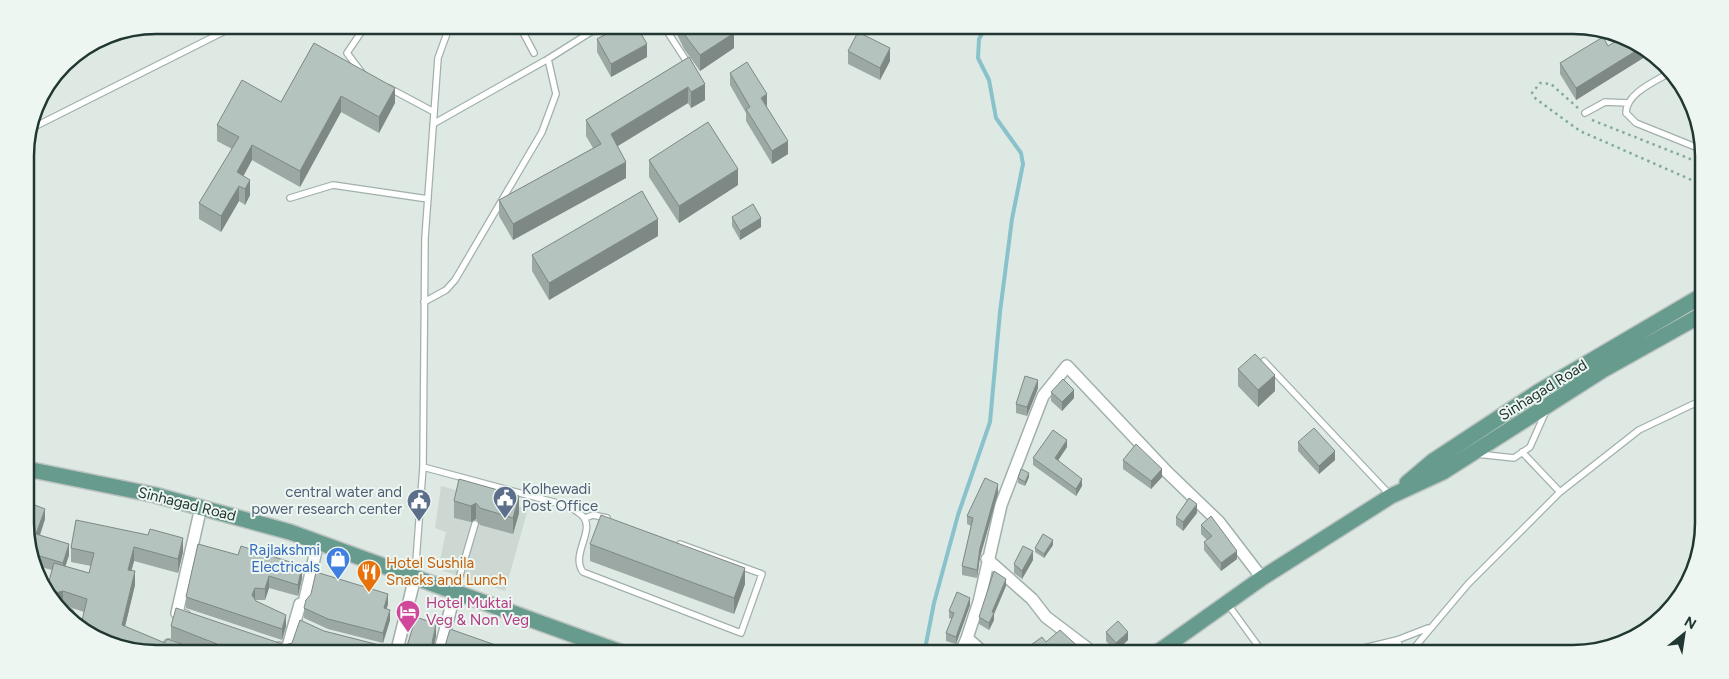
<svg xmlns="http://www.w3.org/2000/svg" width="1729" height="679" font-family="Figtree,sans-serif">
<rect width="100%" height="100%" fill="#dee9e4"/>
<path fill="#cdd8d3" d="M441 486 528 509 505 591 438 569 446 532 435 528Z"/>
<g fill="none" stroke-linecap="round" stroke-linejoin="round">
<path stroke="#89c2cb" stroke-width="4" d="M924 654 934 603 958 515 990 422 1000 312 1012 219 1023 164 1021 153 996 118 989 80 978 58 979 39 987 25"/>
<defs>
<path id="lane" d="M519 25 534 53
M663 25 689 65
M1671 72C1656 81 1626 93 1626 113L1636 123 1703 150
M362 73 347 53 366 25
M389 88 434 112
M1585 113 1605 102 1628 103
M433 124 548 59 602 25
M30 129 237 25
M290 198 333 185 428 199
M424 302 446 290 455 280 542 132 556 94 548 59
M1264 361 1390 495
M1522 452 1560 492
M1477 454 1514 458 1530 447 1546 411
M423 467 561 504C567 507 574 509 579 513 600 527 569 553 583 572L741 633 762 574 680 544
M585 518 593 515 607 518
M415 575 423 467 425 238 438 58 450 25
M455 592 475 524
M1227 603 1264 654
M1397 640 1403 654
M1339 654 1397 640 1428 628
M1409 654 1468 584 1560 492 1639 430 1704 399"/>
<path id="street" d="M987 559 1032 599 1046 617 1095 654
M61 612 68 614
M185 616 177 613 201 507
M169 645 192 654
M279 648 287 650 300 604 304 603 318 542
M396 654 415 577
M439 654 455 592
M960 654 968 636
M985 654 967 638 979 602 1001 505 1043 396 1067 366 1167 472 1219 522 1262 578"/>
<path id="primary" d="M27 469 155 495 290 532 626 654
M1407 483 1433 461 1538 392 1703 295
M1155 654 1262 578 1391 496 1443 472 1603 370 1703 314"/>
</defs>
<use href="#lane" stroke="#a2b0ab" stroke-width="8"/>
<use href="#street" stroke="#a2b0ab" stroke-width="14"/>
<use href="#primary" stroke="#bcc3c1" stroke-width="18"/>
<path stroke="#81aa9c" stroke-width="2.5" stroke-dasharray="2.5 4" stroke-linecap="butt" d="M1578 108 1551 84 1540 83 1532 93 1536 99 1580 131 1703 185
M1592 120 1703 164"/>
<use href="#lane" stroke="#fff" stroke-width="5.5"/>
<use href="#street" stroke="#fff" stroke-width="11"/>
<use href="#primary" stroke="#669b8d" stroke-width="15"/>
</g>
<path fill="#9ba8a3" d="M672 25H728L734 48 700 71 684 49 674 28Z
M1623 37 1648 55 1576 100 1560 74V63L1608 46Z
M597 39 647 57 611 77 597 52Z
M314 43 395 103 379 133 341 112 300 187 252 160 243 176 250 195 245 205 239 201 221 232 199 219V203L232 149 217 141V125L281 102Z
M848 51 890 61 880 80 848 64Z
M689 57 705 100 691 108 688 103 618 146 626 178 513 240 499 216V200L593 148 586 136V120Z
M730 73 767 107 788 154 772 164 746 121V113L730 85Z
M649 160 738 185 679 223 649 177Z
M732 217 761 227 740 240 732 226Z
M658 236 549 300 532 271V255Z
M1238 369 1275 391 1258 407 1238 386Z
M1038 388 1027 416 1016 413V404Z
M1051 392 1074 398 1062 411 1051 401Z
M1298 442 1335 460 1319 474 1298 451Z
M1067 447 1058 460 1082 486 1076 496 1033 465V458Z
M1123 460 1162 477 1151 489 1123 469Z
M1029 477 1025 486 1018 483V478Z
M459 479 519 513 513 534 480 525 476 519 471 522 454 518V501Z
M998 493 980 557 977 578 962 575V566L971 526 967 524V516Z
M1197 513 1183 531 1176 525V517Z
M45 519 40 536 69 555 65 566 89 573 91 566 71 562V548L76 520 183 552 178 573 134 561 131 571 135 585 125 626 182 654 84 612 63 605H61L65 614 57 609 52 570 36 566 27 548Z
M1201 525 1237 559 1221 571 1204 550V542L1207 540 1201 534Z
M198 544 302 578 298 596 269 588 265 600H255L286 626 282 640 186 608V597Z
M590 544 745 584 734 614 590 561Z
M1053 545 1044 558 1035 552V548Z
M1033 560 1022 579 1014 573V564Z
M1006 586 994 614V620L989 630 979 624V617Z
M388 604 386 609 390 620 383 643 328 629 304 618V608Z
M970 605 956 644 946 641V633L952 619 949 618V611Z
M171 626 285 645 292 643 324 631 395 649 436 636 434 646 437 649 521 654H211L171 639Z
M1106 632 1128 640 1116 651 1106 641Z
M1046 642 1083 654H1027V648Z"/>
<path fill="#7e8884" d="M734 33V48L700 71V55Z
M647 44V57L611 77V64Z
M890 48V61L880 80V68Z
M1639 49 1648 55 1576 100V88Z
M705 84V100L691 108V92Z
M688 87V103L611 150V134Z
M395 88V103L379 133V117Z
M767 94V107L761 98Z
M341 96V112L300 187V171Z
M788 141V154L772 164V151Z
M252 145V160L237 188V172Z
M626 162V178L513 240V224Z
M738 169V185L679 223V206Z
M250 180V195L245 205V189Z
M239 186V201L221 232V216Z
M761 218V227L740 240V231Z
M658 219V236L549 300V283Z
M1275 375V391L1258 407V390Z
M1038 380V388L1027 416V407Z
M1074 390V398L1062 411V402Z
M1067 440V447L1055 465V458Z
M1335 451V460L1319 474V466Z
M1162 469V477L1151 489V481Z
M1029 473V477L1025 486V482Z
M1082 479V486L1076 496V489Z
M998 484V493L980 557 977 578V570L980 548Z
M519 496V513L513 534V518Z
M476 503V519L471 522V506Z
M1197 504V513L1183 531V522Z
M45 509V519L36 545V534Z
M183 538V552L178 573V559Z
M1053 540V545L1044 558V554Z
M69 544V555L63 574V563Z
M134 547V561L128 584V570Z
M1033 551V560L1022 579V571Z
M1237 551V559L1221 571V563Z
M302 566V578L298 596V585Z
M745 568V584L734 614V598Z
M135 571V585L122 639V625Z
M269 576V588L265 600V589Z
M1006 579V586L994 614V620L989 630V623L992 612Z
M255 588V600L252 595Z
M63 591V605L56 607 55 605V593Z
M388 594V604L384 618V608Z
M970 598V605L956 644V637Z
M390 610V620L383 643V633Z
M286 615V626L282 640V629Z
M436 624V636L432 654V643Z
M1128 632V640L1116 651V643Z
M182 644V654H178Z"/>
<path fill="#b4c3bd" stroke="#7e8884" d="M623 25H636L647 44 611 64 597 39Z
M680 25H728L734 33 700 55 684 34Z
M858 32 890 48 880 68 848 51Z
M1603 37 1608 46 1623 37 1639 49 1576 88 1560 63Z
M314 43 395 88 379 117 341 96 300 171 252 145 237 172 250 180 245 189 239 186 221 216 199 203 239 137 217 125 242 80 281 102Z
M689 57 705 84 691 92 688 87 611 134 626 162 513 224 499 200 601 144 586 120Z
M747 62 767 94 761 98 788 141 772 151 746 109 750 107 730 73Z
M708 122 738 169 679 206 649 160Z
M642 191 658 219 549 283 532 255Z
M753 204 761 218 740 231 732 217Z
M1255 354 1275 375 1258 390 1238 369Z
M1025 376 1038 380 1027 407 1016 404Z
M1063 379 1074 390 1062 402 1051 392Z
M1314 428 1335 451 1319 466 1298 442Z
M1053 430 1067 440 1055 458 1082 479 1076 489 1033 458Z
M1136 444 1162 469 1151 481 1123 460Z
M1021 469 1029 473 1025 482 1018 478Z
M985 478 998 484 980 548 977 570 962 566 973 518 967 516Z
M459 479 519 496 513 518 480 508 476 503 471 506 454 501Z
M1189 498 1197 504 1183 522 1176 517Z
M27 502 45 509 36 534 69 544 63 563 30 553 27 548Z
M601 515 745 568 734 598 590 544Z
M1211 516 1237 551 1221 563 1204 542 1212 536 1201 525Z
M76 520 148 535 150 529 183 538 178 559 134 547 128 570 135 571 122 625 165 643 167 639 182 644 178 654H156L114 647 81 625 87 599 63 591 55 593V603L65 607 63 613 57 609 47 588 54 563 89 573 94 553 71 548Z
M1043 534 1053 540 1044 554 1035 548Z
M198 544 238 555 241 546 302 566 298 585 269 576 265 589 255 588 252 595 256 601 286 615 282 629 186 597Z
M1023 546 1033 551 1022 571 1014 564Z
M994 571 1006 579 992 612 994 613 989 623 979 617Z
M316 572 388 594 384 608 390 610 383 633 328 619 304 608 306 600 311 594Z
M957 592 970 598 956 637 946 633 954 613 949 611Z
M176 608 285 645 292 643 300 620 324 631 395 649 403 645 407 646 416 617 436 624 432 643 437 649 445 646 450 629 521 654H214L217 644 171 626Z
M1118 621 1128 632 1116 643 1106 632Z
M1060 630 1083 651 1080 654H1031L1027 648 1042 637 1046 642Z"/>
<defs>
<symbol id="civic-pin" viewBox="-11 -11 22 30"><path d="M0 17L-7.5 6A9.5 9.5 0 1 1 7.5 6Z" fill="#5c6f8a" stroke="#eef6f2"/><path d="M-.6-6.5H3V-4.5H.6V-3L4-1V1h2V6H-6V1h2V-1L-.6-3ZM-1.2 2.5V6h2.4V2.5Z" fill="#fff"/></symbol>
<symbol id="shop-pin" viewBox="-11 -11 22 30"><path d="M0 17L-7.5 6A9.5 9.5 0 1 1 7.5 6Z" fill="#3f7fe0" stroke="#eef6f2"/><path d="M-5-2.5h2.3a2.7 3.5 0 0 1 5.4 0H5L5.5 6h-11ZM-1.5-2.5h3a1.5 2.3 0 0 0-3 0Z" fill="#fff"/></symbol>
<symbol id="restaurant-pin" viewBox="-11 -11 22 30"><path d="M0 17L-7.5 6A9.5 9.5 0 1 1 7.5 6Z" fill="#e8710a" stroke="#eef6f2"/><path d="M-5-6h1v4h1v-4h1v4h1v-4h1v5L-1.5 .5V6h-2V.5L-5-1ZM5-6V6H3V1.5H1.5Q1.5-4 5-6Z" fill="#fff"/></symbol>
<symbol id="hotel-pin" viewBox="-11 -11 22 30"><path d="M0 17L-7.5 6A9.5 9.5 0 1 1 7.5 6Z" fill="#d1479c" stroke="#eef6f2"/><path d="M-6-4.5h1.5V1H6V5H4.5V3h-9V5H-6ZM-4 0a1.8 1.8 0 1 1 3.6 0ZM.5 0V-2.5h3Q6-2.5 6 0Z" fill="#fff"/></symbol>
</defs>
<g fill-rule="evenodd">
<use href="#civic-pin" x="491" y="484" width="28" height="38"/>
<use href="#civic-pin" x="405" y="487" width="28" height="38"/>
<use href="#shop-pin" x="324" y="545" width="28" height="38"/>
<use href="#restaurant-pin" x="355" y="558" width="28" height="38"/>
<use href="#hotel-pin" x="394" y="598" width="28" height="38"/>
</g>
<g text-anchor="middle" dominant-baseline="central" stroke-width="4" stroke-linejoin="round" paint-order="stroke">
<g font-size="15" fill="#213731" stroke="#eef6f2">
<text transform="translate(1543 390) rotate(-32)">Sinhagad Road</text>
<text transform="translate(187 504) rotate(14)">Sinhagad Road</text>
</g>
<g font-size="15" fill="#4e5e75" stroke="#eef6f2" text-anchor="start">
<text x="522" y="489">Kolhewadi<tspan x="522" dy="17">Post Office</tspan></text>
<text x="402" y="492" text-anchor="end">central water and<tspan x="402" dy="17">power research center</tspan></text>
</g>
<g font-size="15" fill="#366cbe" stroke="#eef6f2" text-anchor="end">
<text x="320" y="550">Rajlakshmi<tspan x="320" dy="17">Electricals</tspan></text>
</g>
<g font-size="15" fill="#c56008" stroke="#eef6f2" text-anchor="start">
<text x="386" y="563">Hotel Sushila<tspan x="386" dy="17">Snacks and Lunch</tspan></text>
</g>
<g font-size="15" fill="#b23c85" stroke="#eef6f2" text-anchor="start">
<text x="426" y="603">Hotel Muktai<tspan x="426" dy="17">Veg &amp; Non Veg</tspan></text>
</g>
</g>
<path d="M0 0H1729V679H0ZM156 34H1573A122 122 0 0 1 1695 156V523A122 122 0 0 1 1573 645H156A122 122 0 0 1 34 523V156A122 122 0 0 1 156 34Z" fill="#eef6f2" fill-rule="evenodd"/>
<path fill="none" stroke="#213731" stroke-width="2.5" d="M156 34H1573A122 122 0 0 1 1695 156V523A122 122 0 0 1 1573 645H156A122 122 0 0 1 34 523V156A122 122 0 0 1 156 34Z"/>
<g transform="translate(1684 634) rotate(30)" stroke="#eef6f2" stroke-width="4" paint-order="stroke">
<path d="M0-4L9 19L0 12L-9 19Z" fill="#213731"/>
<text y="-8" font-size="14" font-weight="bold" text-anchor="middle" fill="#213731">N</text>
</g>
</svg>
